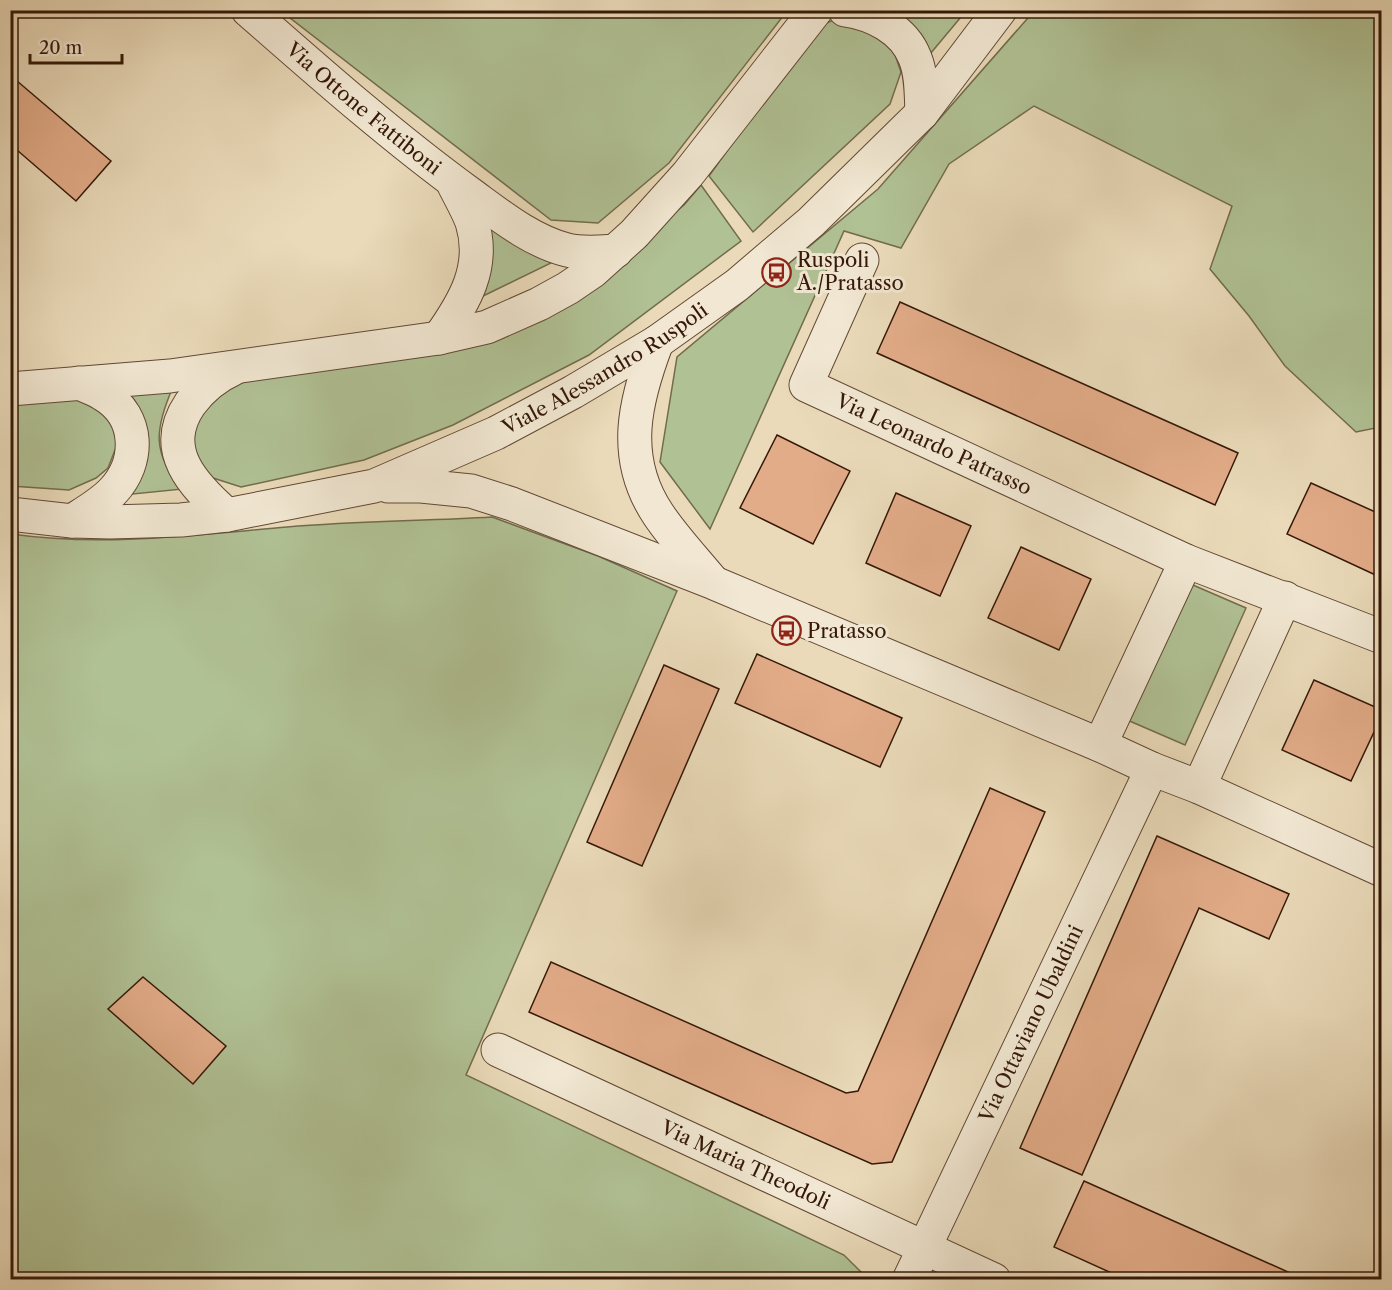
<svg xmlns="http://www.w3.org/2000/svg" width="1392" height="1290" font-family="'Libre Caslon Text',serif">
<rect width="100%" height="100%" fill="#eadab9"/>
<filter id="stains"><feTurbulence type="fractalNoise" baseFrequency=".00333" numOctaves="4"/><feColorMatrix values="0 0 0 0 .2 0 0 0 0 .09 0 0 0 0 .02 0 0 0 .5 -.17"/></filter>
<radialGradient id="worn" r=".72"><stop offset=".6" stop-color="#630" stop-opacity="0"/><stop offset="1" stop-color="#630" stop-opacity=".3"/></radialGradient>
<path fill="#b0c194" stroke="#726c4e" stroke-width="1.5" d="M281 11H787L669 163 598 223 551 220Z
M901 11H966L925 60 913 31Z
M1034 11H1381V427L1356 432 1285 366 1249 316 1210 269 1232 206 1034 106 949 164 901 248 844 231 710 529 660 462 677 357 878 189Z
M848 16 893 49 901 72 890 104 753 232 709 176 815 28 836 19Z
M701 185 741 241 589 355 453 425 364 460 241 487 210 477 189 451 195 413 226 381 577 292 684 205Z
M480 218 553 262 481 297Z
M173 387C155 428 151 454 183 489L123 495 115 390Z
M68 395 103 412 114 428 117 445 108 468 96 478 69 490 11 486V403Z
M492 517 598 556 677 591 466 1075 844 1255 862 1273 859 1279 11 1280V534C103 547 195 535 287 527 355 521 424 521 492 517Z
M1186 582 1246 608 1185 745 1125 719Z"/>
<path fill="#e2ac88" stroke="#351808" stroke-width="1.5" d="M10 75 111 161 76 201 10 144Z
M900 302 1238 453 1215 505 877 353Z
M777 435 850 471 813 544 740 508Z
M1311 483 1382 515V578L1287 534Z
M896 493 971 526 940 596 866 563Z
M1021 547 1091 579 1059 650 988 618Z
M757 654 902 718 880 767 735 703Z
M664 665 719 689 642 866 587 842Z
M1314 680 1382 710V715L1351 781 1282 750Z
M990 788 1045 812 892 1162 872 1164 529 1012 551 962 846 1093 858 1091Z
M1157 836 1289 894 1269 939 1199 908 1082 1175 1020 1148Z
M143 977 226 1046 193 1084 108 1009Z
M1084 1181 1306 1280H1127L1054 1247Z"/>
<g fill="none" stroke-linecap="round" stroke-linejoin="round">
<defs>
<g id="minor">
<path id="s1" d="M248 10C321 74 391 136 469 193 498 214 531 241 567 250 583 254 599 252 616 251"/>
<path d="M845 10C873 14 904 29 915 58 922 75 921 95 922 113"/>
<path id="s2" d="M862 260 806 385 1186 561 1382 637"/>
<path d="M439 338C464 303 486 267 472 222 467 209 460 197 454 185"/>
<path d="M657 342C635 400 620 457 658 514 674 538 694 559 713 582"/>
<path d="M10 389 170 376 439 338 487 327 539 304 568 288 593 271 634 234 688 174 816 10"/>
<path d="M388 486H421L471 491 512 504 714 583 1100 745 1152 769 1199 787 1382 870"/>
<path id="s3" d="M10 514 72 521 110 522 181 520 227 515 374 486 496 433 573 392 657 342 737 285 811 222 922 113 1000 10"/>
<path d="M227 515C193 485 159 450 190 404 202 388 215 377 233 369"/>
<path d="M72 521C86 512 102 503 113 491 140 462 140 417 104 395 97 390 88 387 79 383"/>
<path d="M1100 745 1186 561"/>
<path d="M1199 787 1285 598"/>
<path id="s4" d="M498 1050 994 1280"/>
<path id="s5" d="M909 1280 1152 769"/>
</g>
</defs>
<use href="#minor" stroke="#624834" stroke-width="35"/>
<use href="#minor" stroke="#f1e7d2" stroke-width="33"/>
</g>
<defs>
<symbol id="bus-ring" viewBox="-11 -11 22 22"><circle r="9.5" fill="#f1e7d2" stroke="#8f2418" stroke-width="1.5"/><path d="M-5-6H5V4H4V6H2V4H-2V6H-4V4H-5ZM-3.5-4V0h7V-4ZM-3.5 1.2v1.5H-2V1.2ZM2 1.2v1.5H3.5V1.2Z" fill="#8f2418"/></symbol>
</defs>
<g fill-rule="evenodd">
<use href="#bus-ring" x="760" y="256" width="33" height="33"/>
<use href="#bus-ring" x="770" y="614" width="33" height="33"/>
</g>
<g text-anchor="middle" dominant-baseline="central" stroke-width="6" stroke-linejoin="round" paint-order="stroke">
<g font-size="20" fill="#351808" stroke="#f1e7d2">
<text stroke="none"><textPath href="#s1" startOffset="152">Via Ottone Fattiboni</textPath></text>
<text stroke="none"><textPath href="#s3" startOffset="627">Viale Alessandro Ruspoli</textPath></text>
<text stroke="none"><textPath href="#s2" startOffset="278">Via Leonardo Patrasso</textPath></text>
<text stroke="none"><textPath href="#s5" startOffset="284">Via Ottaviano Ubaldini</textPath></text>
<text stroke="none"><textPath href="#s4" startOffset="273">Via Maria Theodoli</textPath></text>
</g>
<g font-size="20" fill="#351808" stroke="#f1e7d2" text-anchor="start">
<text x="797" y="260">Ruspoli<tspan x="797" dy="23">A./Pratasso</tspan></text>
<text x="807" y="631">Pratasso</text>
</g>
</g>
<rect width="1392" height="1290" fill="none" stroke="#eadab9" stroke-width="36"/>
<rect x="12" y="12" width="1368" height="1266" fill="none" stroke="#351808" stroke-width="3"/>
<rect x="18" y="18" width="1356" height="1254" fill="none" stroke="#351808" stroke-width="1.5"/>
<path d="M30 54v9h92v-9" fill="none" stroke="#351808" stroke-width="3"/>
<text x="39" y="54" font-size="18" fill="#351808" stroke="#f1e7d2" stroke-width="4.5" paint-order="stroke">20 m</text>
<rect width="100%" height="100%" filter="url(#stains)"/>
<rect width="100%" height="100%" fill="url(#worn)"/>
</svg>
